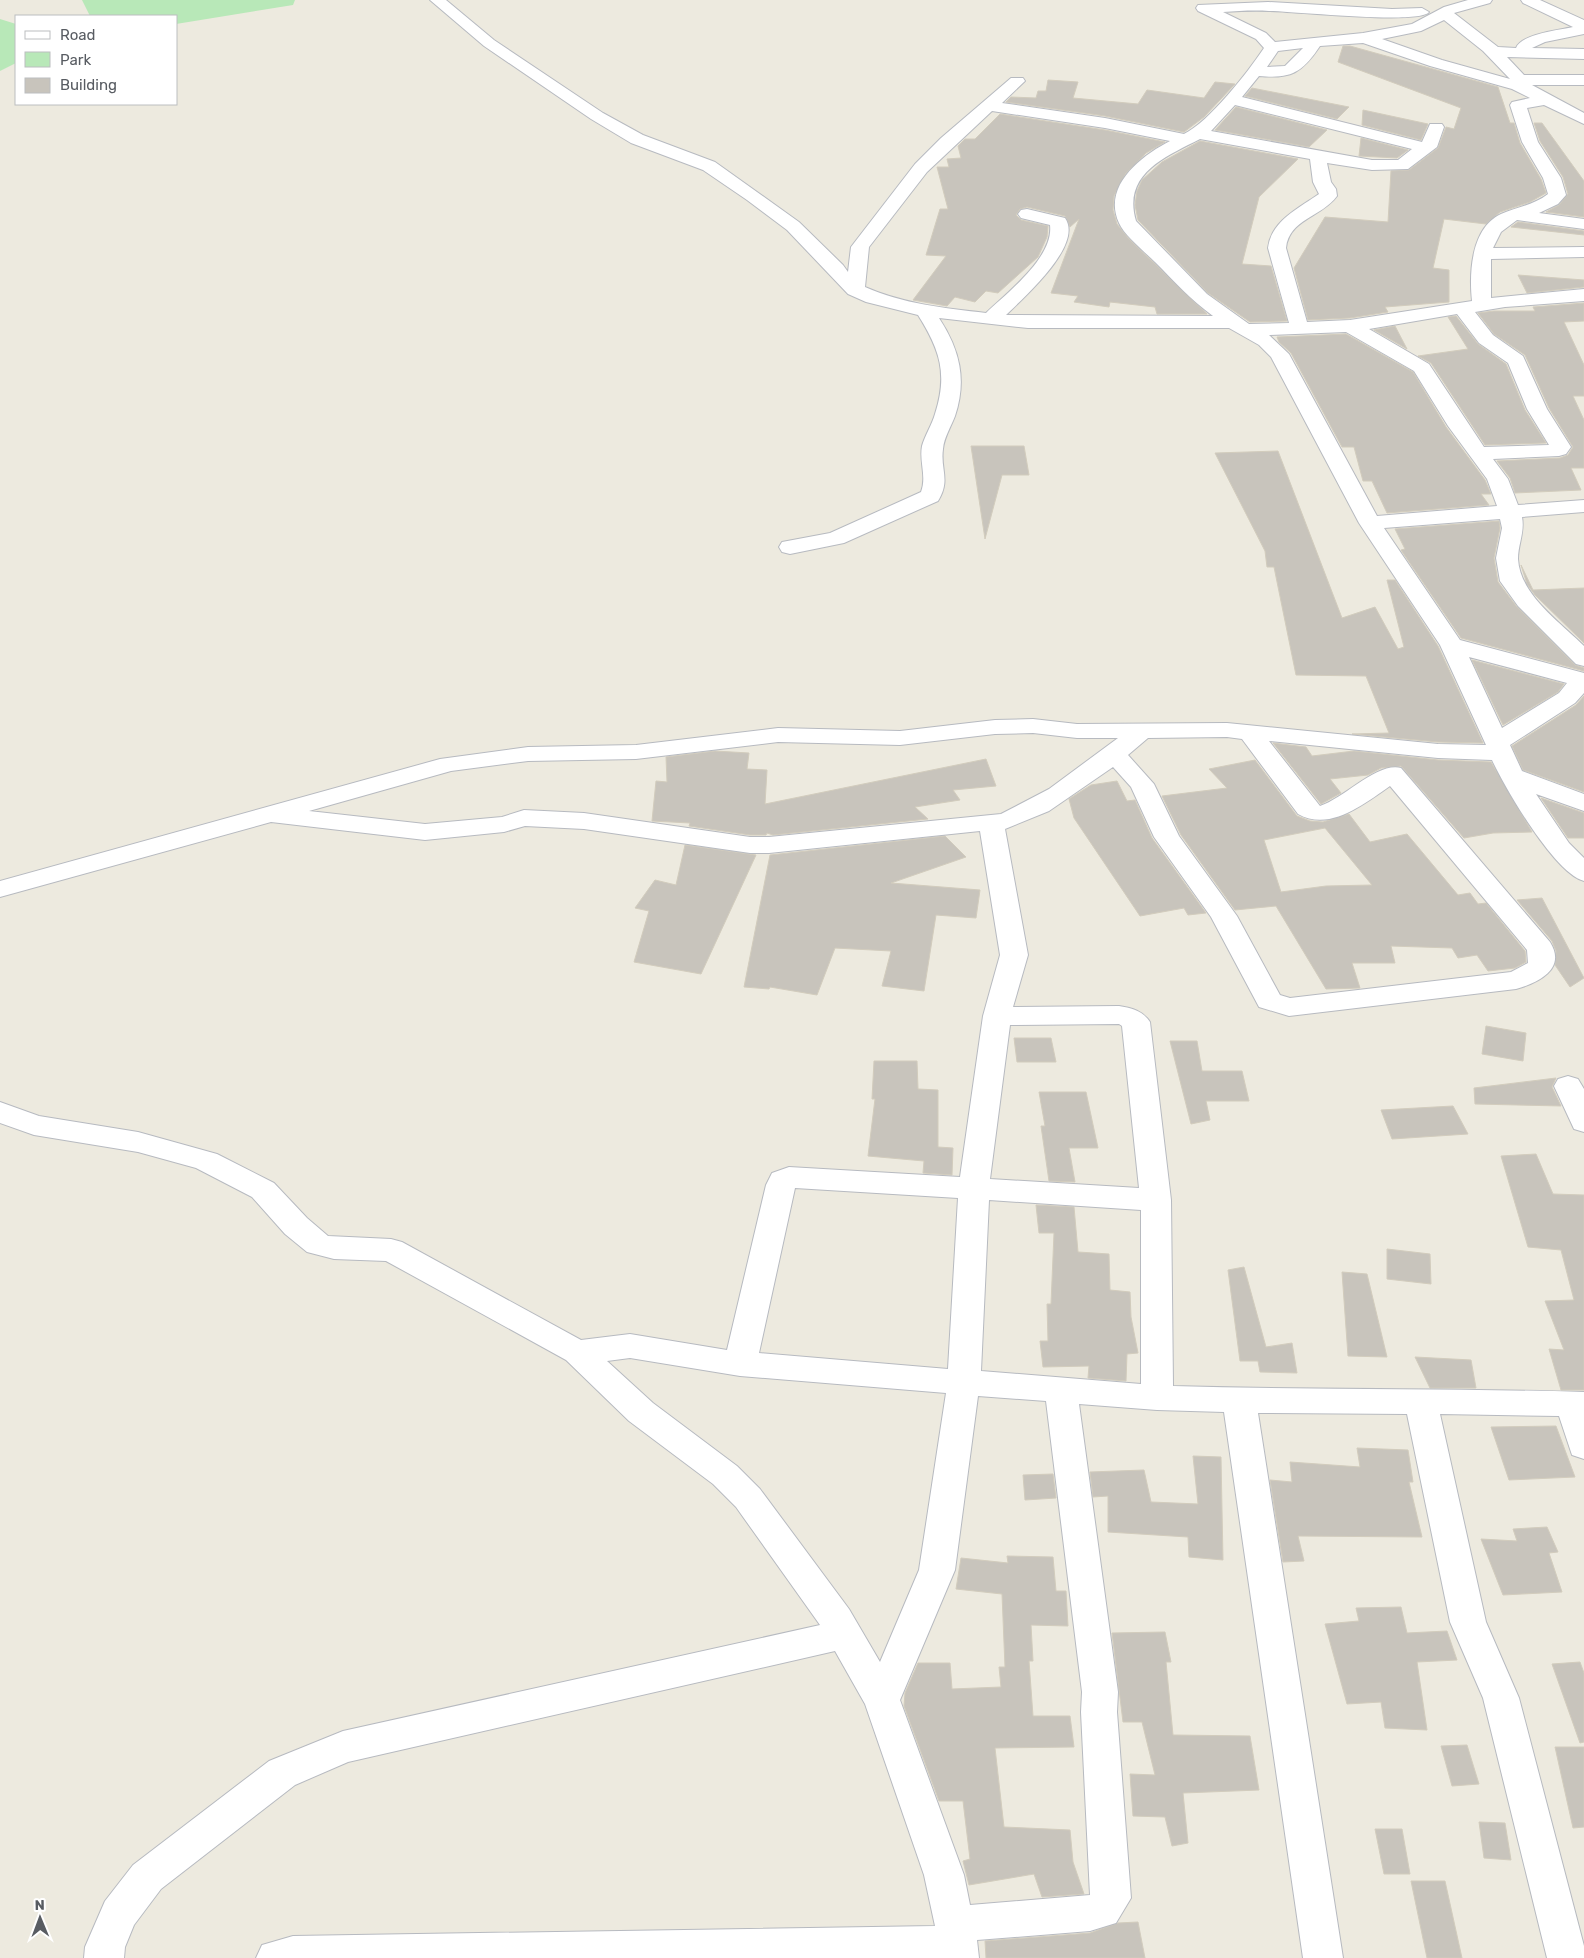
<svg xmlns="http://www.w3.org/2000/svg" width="1584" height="1958" font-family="Rubik,sans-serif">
<rect width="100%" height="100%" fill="#edeadf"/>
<path fill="#b8e8b8" d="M82 0H295L293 5 176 24V16H90Z
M0 19 16 24V63L0 71Z"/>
<path fill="#c8c4bc" stroke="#d2ccbd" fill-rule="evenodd" d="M1343 46H1350L1498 87 1510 123H1514L1520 143 1541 179 1546 193 1530 202 1500 212 1486 224 1444 219 1433 268 1449 270V302L1385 307 1388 312 1350 318 1308 320 1294 268 1325 217 1388 222 1391 171 1409 170 1438 148 1446 127 1454 129 1461 108 1338 62Z
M1048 80 1078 82 1073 98 1138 104 1147 90 1204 98 1215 82 1235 84 1204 117 1184 132 1105 116 1006 102 1011 97 1036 98 1038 91H1046Z
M1252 88 1349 107 1337 119 1245 96Z
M1236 107 1327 130 1309 147 1215 130Z
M1363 110 1428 124 1421 140 1362 125Z
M1000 114 1105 130 1165 142 1146 153 1126 173 1114 196 1113 210 1117 224 1129 239 1207 314H1157L1155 307 1110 302 1109 307 1074 302 1078 296 1051 293 1079 219 1070 227 1065 216 1027 207 1020 209 1016 215 1021 220 1048 226 1047 237 1038 257 998 293 986 291 975 302 955 297 947 306 913 300 946 256 926 255 940 209H948L937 167H949L947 159 961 158 958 146 965 139H975Z
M1534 123H1542L1584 181V217L1546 212 1559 205 1568 194 1563 177 1540 141Z
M1361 138 1408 150 1397 158 1359 156Z
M1200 141 1298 159 1259 197 1242 264 1271 266 1287 321 1250 322 1208 293 1138 220 1135 205 1137 191 1142 180 1162 162Z
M1518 222 1584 231V235L1511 227Z
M1518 275 1584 280V287L1527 293Z
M1584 303V321L1564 322 1584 365V396H1573L1584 420V468H1571L1581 490 1515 493 1510 478 1497 461 1560 458 1568 455 1573 447 1549 408 1525 355 1494 334 1478 313 1494 311H1535L1533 307Z
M1456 316 1478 344 1506 364 1525 410 1546 443 1485 445 1431 363 1418 356 1468 349 1448 317Z
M1395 326 1407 349 1374 330Z
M1346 334 1413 372 1446 427 1485 480 1491 494H1481L1489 505 1387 513 1372 481H1363L1354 447H1342L1291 353 1279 342 1277 337Z
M971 446H1024L1029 475H1002L985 539Z
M1278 451 1342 618 1375 607 1398 649 1404 647 1387 580H1395L1438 646 1483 743 1438 742 1352 734 1389 733 1366 676 1296 675 1274 567H1267L1265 551 1215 453Z
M1499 521 1500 528 1494 558 1498 582 1517 607 1575 665 1584 668V671L1461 638 1401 550 1405 549 1395 529Z
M1521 565 1533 590 1584 588V643L1535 595 1527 584Z
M1472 660 1564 684 1558 692 1503 725Z
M1584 696V792L1523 770 1512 746 1576 705Z
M1273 743 1306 747 1312 756 1354 751 1438 760 1491 762 1532 832 1493 833 1464 838 1401 766 1381 768 1368 775 1330 779 1341 793 1321 804Z
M715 751 749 753 747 769 767 770 765 804 986 759 996 786 953 790 960 800 915 807 928 819 773 835 767 833 766 835H750L689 826 690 823 652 821 656 781 667 782 666 757Z
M1255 760 1297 816 1310 821 1323 822 1349 814 1370 842 1407 834 1458 895 1470 893 1478 904 1486 903 1525 951 1526 962 1515 968 1488 971 1477 955 1458 958 1452 948 1391 946 1395 963H1352L1360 988 1326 989 1276 906 1235 910 1181 835 1162 796 1227 788 1209 769ZM1325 828 1372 885 1326 886 1281 892 1264 840Z
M1117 781 1127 801 1135 800 1152 838 1206 913 1188 915 1184 908 1140 916 1074 818 1069 799 1091 785Z
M1541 798 1584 813V838H1568Z
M945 836 966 857 891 883 980 890 976 918 936 915 924 991 882 986 891 951 835 948 817 995 770 987 769 989 744 987 770 855Z
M685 845 756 855 701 974 634 962 649 911 635 908 655 880 676 885Z
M1542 898 1584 978 1570 987 1555 965 1556 951 1552 941 1517 900Z
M1486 1026 1526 1033 1523 1061 1482 1054Z
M1014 1038H1051L1056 1062H1017Z
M1170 1041H1197L1202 1071H1242L1249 1101H1206L1210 1120 1191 1124Z
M874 1061H917L918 1089 938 1090V1147L953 1148 952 1175 923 1173 924 1161 868 1156 875 1099H872Z
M1556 1078 1552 1087 1561 1106 1475 1104 1474 1088Z
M1039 1092H1086L1098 1148H1069L1075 1182 1049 1181 1041 1126H1045Z
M1453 1106 1468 1134 1392 1139 1381 1110Z
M1536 1154 1553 1194 1584 1195V1390H1561L1549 1349 1564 1350 1545 1301 1574 1300 1561 1250 1528 1247 1501 1156Z
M1036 1205 1074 1207 1078 1252 1109 1254 1110 1290 1130 1292 1131 1317 1138 1353 1127 1354 1126 1381 1088 1378 1089 1366 1043 1367 1040 1341H1048L1047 1304H1051L1054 1233H1039Z
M1387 1249 1430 1254 1431 1284 1387 1279Z
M1244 1267 1266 1347 1292 1343 1297 1373 1260 1372 1258 1361H1240L1228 1270Z
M1342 1272 1367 1274 1387 1357 1348 1356Z
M1415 1357 1471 1360 1476 1388H1430Z
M1556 1426 1575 1477 1509 1480 1491 1427Z
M1357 1448 1408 1450 1413 1482H1409L1422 1537 1298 1536 1304 1561 1283 1562 1270 1480 1292 1482 1290 1462 1360 1467Z
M1193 1456 1221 1457 1223 1560 1189 1557 1188 1537 1108 1532V1496L1093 1497 1090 1472 1144 1470 1151 1502 1198 1504Z
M1053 1474 1056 1498 1025 1500 1023 1475Z
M1547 1527 1558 1552 1549 1553 1562 1592 1503 1595 1481 1539 1517 1541 1513 1529Z
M1007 1556 1053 1557 1056 1591H1066L1068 1626 1031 1625 1033 1661H1029L1033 1716H1070L1074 1747 995 1748 1004 1827 1070 1830 1073 1862 1084 1894 1042 1897 1034 1874 969 1885 963 1861 970 1859 963 1801H939L904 1706 905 1693 918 1663H950L952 1689 1001 1687 999 1667H1005L1002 1594 956 1589 961 1558 1008 1563Z
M1401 1607 1407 1633 1447 1631 1457 1660 1417 1662 1427 1730 1385 1728 1381 1702 1347 1704 1325 1624 1359 1621 1356 1608Z
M1165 1632 1171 1662H1166L1173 1735 1250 1736 1259 1790 1183 1793 1188 1843 1172 1846 1165 1817 1133 1816 1130 1774 1155 1775 1142 1722H1123L1112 1633Z
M1580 1662 1584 1673V1742L1580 1743 1552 1664Z
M1467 1745 1479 1784 1452 1786 1441 1746Z
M1555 1747H1584V1827L1573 1828Z
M1479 1822 1505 1823 1511 1860 1484 1858Z
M1375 1829H1402L1410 1874H1384Z
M1411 1881H1445L1462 1958H1427Z
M1138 1922 1145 1958H986L985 1941 1090 1933 1118 1923Z"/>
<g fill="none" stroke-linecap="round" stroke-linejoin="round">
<defs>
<path id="street" d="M430 0H446L494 40 603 113 643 135 715 162 799 222 843 265 848 272 851 247 915 164 941 138 1011 78H1023L1025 81 1002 103 1105 118 1184 134C1209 122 1248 72 1264 48L1256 39 1198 11 1196 8 1198 5 1268 2 1392 9 1422 8 1429 12C1420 25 1292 11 1269 11 1254 10 1238 11 1223 12L1266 33 1275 42 1363 33 1412 24 1444 7 1468 0H1492L1490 3 1454 13 1498 47 1516 48C1521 34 1559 30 1573 27L1523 3 1521 0H1540L1584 20V34L1545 42 1532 48 1584 49V59L1507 57 1524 75H1584V85H1532L1584 113V124L1544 105 1527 108 1538 142 1561 178 1566 195 1558 204 1539 213 1584 219V229L1517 220 1501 232 1493 248 1584 247V257L1491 259V298L1584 289V301L1505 307 1475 312 1493 335 1523 356 1547 409 1571 447 1566 454 1559 456 1493 459 1508 479 1518 505 1584 500V512L1522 517C1525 532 1518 544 1518 559 1520 595 1560 622 1584 646V666L1576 664 1518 606 1500 581 1496 558 1502 528 1500 519 1384 528 1460 640 1584 673V693L1575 703 1510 745 1522 771 1584 794V811L1536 794 1569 843 1584 858V881C1555 874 1505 788 1492 760L1438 758 1269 741 1320 806C1345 798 1377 762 1401 768L1550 942C1567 969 1538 983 1516 989L1289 1016 1259 1007 1211 917 1154 837 1131 787 1113 767 1049 811 1005 829 1028 955 1013 1007 1119 1006C1132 1008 1143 1011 1150 1022L1171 1200 1173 1386C1310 1390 1447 1388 1584 1392V1459L1572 1455 1559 1416 1440 1414 1486 1622 1519 1698 1584 1946V1958H1547L1483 1698 1450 1622 1407 1414 1258 1413 1343 1958H1303L1224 1412 1157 1410 1079 1404 1118 1692 1117 1712 1131 1898 1116 1923 1090 1931 977 1940 979 1958H256L262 1945 293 1936 935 1926 924 1875 865 1704 835 1651 348 1762 295 1785 161 1889 134 1925 125 1947 124 1958H84L85 1947 105 1901 133 1865 269 1761 343 1731 820 1625 736 1507 713 1484 629 1421 566 1360 386 1261 334 1259 307 1252 285 1234 252 1197 196 1168 138 1152 34 1135 0 1123V1102L39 1116 138 1132 217 1154 274 1183 307 1218 328 1236 391 1239 402 1242 581 1340 630 1334 727 1350 766 1185 772 1173 789 1167 960 1177 983 1016 1000 955 980 831 769 853H750L584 829 525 826 504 832 425 840 271 822 0 897V881L440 759 528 747 636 745 778 728 900 731 995 720 1033 719 1077 724 1227 723 1438 744 1486 745 1440 645 1359 523 1271 357 1259 345 1229 328H1028L939 318C960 350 967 380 955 416 951 427 944 437 943 449 940 469 951 480 938 501L844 543 790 554 782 552 779 547 782 542 830 533 921 492C927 476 919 462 922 446 925 435 932 425 935 414 948 374 940 350 918 315L866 302 848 294 787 230 747 200 703 170 631 143 591 119 484 46ZM1444 20 1483 51 1510 79 1442 60 1382 39 1421 31ZM1363 43 1430 66 1512 89 1530 98 1512 102 1510 105 1522 142 1543 178 1548 194C1534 205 1517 207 1501 214 1471 228 1469 273 1472 301L1350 320 1307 322 1286 248C1289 219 1322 217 1337 196L1336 189 1331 182 1327 163 1372 170 1408 169 1437 147 1444 127 1442 124H1430L1422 142 1242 97 1259 76C1291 79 1302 73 1320 46ZM1303 48 1285 66 1267 67 1278 51ZM1235 105 1412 149 1398 160H1372L1211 131ZM992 111 1105 128 1170 141C1141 156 1102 186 1119 223 1124 235 1145 252 1155 262 1174 281 1191 300 1213 316L1006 315C1023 298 1084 245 1065 218L1027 209 1021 210 1018 214 1021 218 1050 225C1054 257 1007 293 986 313 945 308 903 304 865 287L869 247 927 172ZM1200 139 1310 159 1313 182 1319 194C1299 208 1271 221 1268 248L1289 323 1249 324 1207 294 1136 221C1122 174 1165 157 1200 139ZM1457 314 1479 343 1508 363 1527 409 1549 445 1484 447 1429 364 1369 329ZM1346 332 1414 371 1448 426 1487 479 1497 506 1377 516 1289 354 1269 335ZM1469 657 1567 683 1559 693 1502 728ZM1033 733 1077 738H1118L1049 789 1001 814 769 837H750L584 813 524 810 502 817 425 824 309 811 451 771 528 761 636 759 778 742 900 745 995 734ZM1227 737 1242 739 1298 814C1330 832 1364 804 1390 786L1527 950 1528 963 1511 972 1290 998 1280 995 1237 916 1179 836 1154 784 1128 755 1148 738ZM1119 1024 1122 1026 1139 1188 990 1179 1010 1025ZM795 1188 958 1198 948 1369 759 1353ZM989 1200 1141 1210V1384L981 1371ZM630 1358 740 1376 946 1393 919 1570 880 1662 849 1609 760 1489 737 1466 653 1403 607 1361ZM978 1396 1046 1401 1082 1692 1081 1712 1090 1895 970 1905 964 1875 900 1700 955 1570Z
M1568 1076 1578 1079 1584 1089V1132L1574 1129 1554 1086 1558 1079Z"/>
</defs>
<use href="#street" stroke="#b7bac0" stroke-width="2"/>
<use href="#street" fill="#fff" fill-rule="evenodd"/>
</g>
<rect x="15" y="15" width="162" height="90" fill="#ffffff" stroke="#bcbec0"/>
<rect x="25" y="31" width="25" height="8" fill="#ffffff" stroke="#bcbec0"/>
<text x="60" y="40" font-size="15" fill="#585c62">Road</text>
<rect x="25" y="52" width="25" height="15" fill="#b8e8b8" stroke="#bcbec0"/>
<text x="60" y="65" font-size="15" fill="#585c62">Park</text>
<rect x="25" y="78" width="25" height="15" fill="#c8c4bc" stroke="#bcbec0"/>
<text x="60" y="90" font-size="15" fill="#585c62">Building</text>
<g transform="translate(40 1918) rotate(359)" stroke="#ffffff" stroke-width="4" paint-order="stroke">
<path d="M0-4L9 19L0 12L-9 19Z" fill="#585c62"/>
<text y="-8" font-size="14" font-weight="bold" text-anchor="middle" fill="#585c62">N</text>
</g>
</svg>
